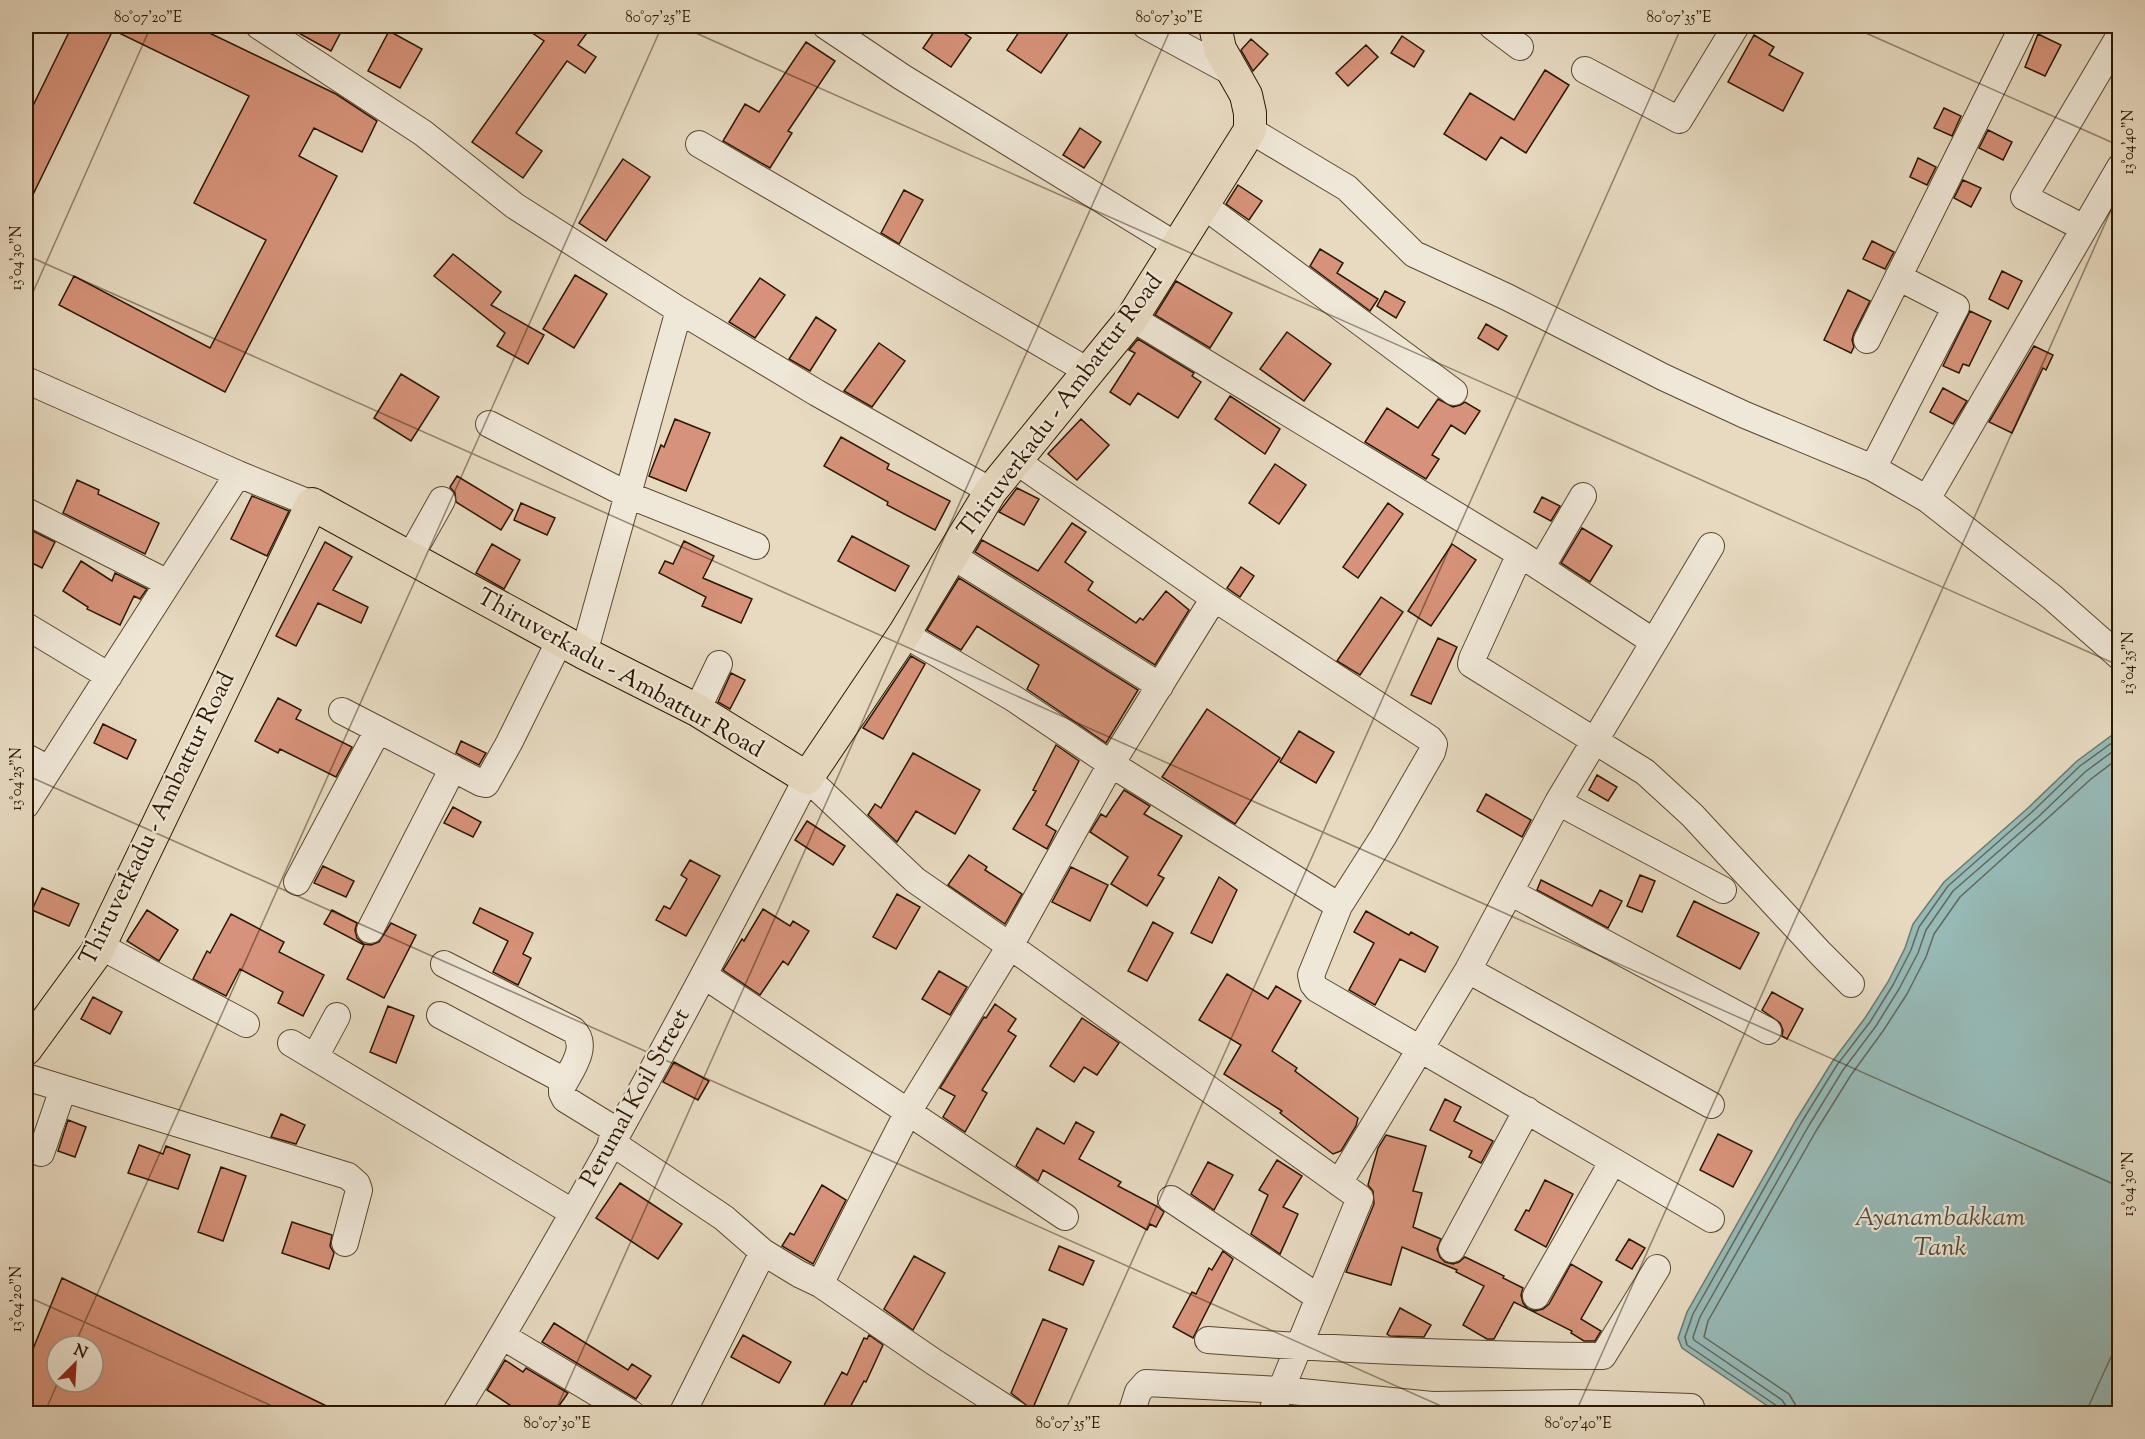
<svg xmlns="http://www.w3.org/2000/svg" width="2145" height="1439" font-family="'Sorts Mill Goudy',serif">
<rect width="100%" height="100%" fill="#e7dac1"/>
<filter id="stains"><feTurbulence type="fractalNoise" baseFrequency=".00333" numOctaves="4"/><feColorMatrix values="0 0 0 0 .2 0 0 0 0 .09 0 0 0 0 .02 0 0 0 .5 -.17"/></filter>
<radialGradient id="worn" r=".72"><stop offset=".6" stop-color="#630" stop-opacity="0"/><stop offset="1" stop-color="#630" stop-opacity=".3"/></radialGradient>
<path fill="#97bab7" stroke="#6c796e" stroke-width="1.5" d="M2119 730V1413H1778L1682 1348 1678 1338 1687 1312 1796 1120 1832 1062 1865 1018 1888 982 1905 948 1913 924 1944 882 2028 808 2077 761Z"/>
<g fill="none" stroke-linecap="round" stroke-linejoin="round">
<path stroke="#62685c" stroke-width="1.5" d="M1780 1414 1777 1406 1687 1345 1685 1337 1693 1314 1801 1123 1837 1065 1870 1022 1893 985 1911 950 1919 927 1948 886 2032 812 2080 766 2120 737
M1788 1414 1786 1406 1782 1400 1694 1340 1693 1337 1700 1317 1808 1127 1843 1070 1876 1026 1899 989 1918 953 1926 930 1953 891 2037 818 2085 772 2120 746
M1797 1414 1795 1404 1789 1394 1704 1337 1708 1321 1816 1131 1851 1075 1883 1031 1907 994 1926 957 1934 934 1960 897 2091 779 2120 757"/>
</g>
<path fill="#d6927a" stroke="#2c1700" stroke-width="1.5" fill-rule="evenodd" d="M72 26H195L336 94 377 121 362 152 314 128 299 156 337 176 225 392 59 305 74 276 210 348 266 240 194 203 249 96 113 30 26 209V120Z
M286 26H344L331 51Z
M522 26H592L578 45 596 57 585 73 567 61 516 133 542 151 523 178 472 142 544 41Z
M938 26H953L971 38 951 67 923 48Z
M1023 26H1073L1041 73 1007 50Z
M389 31 422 49 400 88 368 71Z
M2038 34 2061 45 2045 76 2025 67Z
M1754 35 1774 47 1769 55 1803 73 1783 111 1728 82Z
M1402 36 1424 51 1414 67 1391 53Z
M1251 39 1268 54 1253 71 1241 50Z
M806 42 835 61 788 131 792 133 770 168 723 141 745 104 759 112Z
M1366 45 1378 57 1348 86 1336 73Z
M2120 65V83L2112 79Z
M1545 70 1569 85 1526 153 1501 137 1486 160 1444 134 1470 93 1514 120Z
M1944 108 1961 116 1952 136 1934 128Z
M1080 128 1101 142 1084 168 1063 155Z
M1988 130 2012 142 2003 160 1979 148Z
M1918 158 1936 167 1927 185 1910 177Z
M623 159 650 177 606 241 579 223Z
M1963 180 1981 188 1971 207 1954 198Z
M1238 185 1262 201 1249 220 1226 204Z
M904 190 923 200 899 244 881 233Z
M1872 241 1894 252 1885 269 1863 259Z
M1320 249 1343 263 1337 273 1378 299 1370 311 1310 266Z
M453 254 501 292 491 305 544 335 528 364 497 346 505 333 434 276Z
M2002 271 2022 281 2008 309 1989 299Z
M575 275 607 294 574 348 543 329Z
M760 278 785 295 755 338 729 322Z
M1176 281 1232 313 1210 348 1155 315Z
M1848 290 1870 301 1854 333 1852 340 1854 347 1851 353 1824 340Z
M1385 291 1405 302 1396 318 1377 306Z
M1970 311 1991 321 1969 366 1963 364 1959 373 1943 366Z
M816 317 836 330 810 371 789 359Z
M1486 324 1507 336 1498 350 1478 338Z
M1287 332 1331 364 1304 401 1260 369Z
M1138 339 1194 373 1192 376 1201 382 1178 418 1138 393 1130 405 1110 392 1135 353 1129 350Z
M879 343 905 361 872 407 844 391Z
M2034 346 2053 355 2046 370 2043 368 2012 433 1989 422Z
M401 374 439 397 411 441 374 418Z
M1943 388 1967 401 1953 424 1930 412Z
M1230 396 1280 429 1265 454 1215 419Z
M1438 399 1453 407 1460 405 1465 402 1480 411 1465 434 1451 425 1432 455 1439 459 1426 479 1365 442 1387 408 1418 428Z
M675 419 710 433 686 491 649 476 661 445 664 447Z
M1081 419 1109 445 1077 480 1048 454Z
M841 437 889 464 887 469 950 501 935 530 887 505 888 502 824 466Z
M1275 464 1306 485 1279 524 1249 503Z
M457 476 513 510 501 530 456 502 455 493 450 487Z
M77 480 99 490 98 494 159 523 145 554 63 513Z
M1017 488 1039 499 1024 525 999 512Z
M252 496 289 511 267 556 231 539Z
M1542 497 1560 506 1551 521 1534 512Z
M521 503 555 518 547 535 514 520Z
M1388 503 1403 514 1358 578 1343 567Z
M1072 523 1086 532 1065 562 1093 582 1088 590 1136 623 1140 618 1143 620 1166 591 1189 610 1155 665 975 552 982 540 1038 571Z
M1582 528 1612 546 1590 582 1561 563Z
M29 529 55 542 42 568 26 560V537Z
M852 536 909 566 895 591 838 561Z
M684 541 714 556 703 578 752 599 741 623 702 606 706 597 659 573 665 561 673 564Z
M325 542 352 557 333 590 368 607 361 623 318 603 296 646 276 636Z
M492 544 520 560 504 589 476 573Z
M1452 544 1476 560 1431 626 1408 611Z
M81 561 112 581 115 573 147 589 140 599 134 596 120 625 87 609 88 607 63 591Z
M1241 567 1254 576 1240 597 1227 588Z
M959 578 1138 690 1106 743 1027 689 1039 665 977 626 961 650 927 630Z
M1381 597 1403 612 1360 675 1337 661Z
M1438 638 1457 647 1431 704 1411 695Z
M911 656 925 664 883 739 863 728Z
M731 673 745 680 730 709 718 702Z
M278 698 301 710 296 719 352 747 336 777 280 749 278 753 255 741Z
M1207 709 1280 758 1235 824 1162 777Z
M103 724 136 740 127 759 94 743Z
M1299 731 1334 752 1316 783 1280 762Z
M461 741 486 753 479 765 456 753Z
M1056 745 1079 761 1046 825 1056 831 1047 849 1013 829 1036 791 1033 790Z
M913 753 980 790 955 834 916 811 897 842 868 815 875 804 881 808Z
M1597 775 1617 787 1608 801 1589 790Z
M1124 790 1150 806 1144 814 1182 836 1158 875 1164 878 1147 906 1111 884 1128 857 1090 832 1101 814 1106 817Z
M1486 794 1531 820 1522 837 1477 811Z
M453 807 481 822 473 837 444 823Z
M807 821 845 846 833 865 795 840Z
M969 855 987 867 985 870 1022 894 1005 924 948 885Z
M690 860 720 876 686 936 656 920 664 906 670 909 687 879 681 875Z
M323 866 354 881 346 897 314 883Z
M1071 867 1108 885 1090 921 1052 902Z
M1640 875 1655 881 1642 912 1627 906Z
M1219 877 1237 890 1212 943 1191 933Z
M1541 880 1592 906 1600 890 1622 901 1608 928 1537 890Z
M42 888 79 904 69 926 32 910Z
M897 894 920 907 896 949 873 937Z
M1694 901 1759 933 1740 969 1677 936Z
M480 908 533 933 523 954 531 958 518 985 493 972 508 941 473 923Z
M763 909 790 926 793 921 809 931 788 965 783 961 760 995 723 970 742 939 744 941Z
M147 910 178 930 159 961 127 941Z
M332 910 357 923 355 930 357 938 364 944 371 945 379 942 391 923 416 935 384 998 347 979 364 945 324 924Z
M1366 911 1409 935 1411 932 1438 947 1425 972 1400 959 1375 1005 1349 990 1374 943 1354 932Z
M231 914 284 942 279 952 324 975 303 1016 278 1003 283 992 240 969 226 996 193 979 207 951 210 953Z
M1153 922 1173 933 1147 981 1128 971Z
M939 971 967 987 950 1015 922 999Z
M1227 974 1268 999 1276 986 1301 1001 1272 1051 1297 1068 1295 1071 1358 1118 1356 1126 1341 1151 1333 1154 1280 1113 1282 1111 1224 1074 1241 1045 1199 1020Z
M1772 992 1803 1009 1787 1039 1782 1036 1783 1030 1780 1023 1762 1010Z
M93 997 122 1012 110 1034 81 1019Z
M995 1004 1016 1019 1008 1031 1016 1036 982 1090 987 1093 965 1132 943 1117 955 1096 940 1088 984 1017 986 1018Z
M388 1006 414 1016 396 1063 370 1052Z
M1082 1018 1119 1043 1097 1075 1084 1067 1074 1082 1050 1066Z
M674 1062 709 1081 698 1100 663 1082Z
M1445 1099 1461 1107 1454 1121 1493 1141 1481 1163 1469 1157 1472 1151 1430 1130Z
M281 1114 305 1125 296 1144 271 1137Z
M68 1120 86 1127 75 1157 58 1151Z
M1076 1122 1094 1132 1079 1159 1121 1182 1118 1186 1158 1207 1164 1212 1156 1227 1150 1224 1147 1230 1043 1170 1038 1181 1016 1166 1037 1128 1064 1144Z
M1718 1134 1752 1151 1733 1187 1700 1170Z
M1386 1135 1426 1146 1413 1191 1422 1193 1413 1227 1441 1239 1437 1249 1440 1257 1445 1262 1453 1264 1459 1262 1465 1257 1504 1276 1503 1278 1523 1288 1521 1295 1523 1303 1528 1309 1535 1311 1543 1309 1549 1304 1571 1264 1602 1282 1581 1319 1601 1331 1595 1341H1584L1571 1333 1572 1331 1514 1302 1494 1339H1487L1463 1325 1484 1286 1456 1272 1457 1270 1402 1247 1391 1285 1346 1272 1374 1204 1373 1191 1368 1185 1378 1148Z
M139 1145 163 1154 166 1146 190 1155 178 1189 128 1173Z
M1277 1160 1302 1176 1283 1207 1298 1214 1280 1254 1251 1234 1268 1195 1259 1190Z
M1208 1162 1233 1175 1214 1210 1191 1194Z
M221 1167 246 1176 223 1241 198 1232Z
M1545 1180 1573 1194 1546 1247 1515 1230 1526 1210 1529 1211Z
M620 1183 682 1224 658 1259 596 1218Z
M822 1185 846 1200 813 1264 782 1246 790 1233 794 1235Z
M292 1222 332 1235 330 1246 334 1253 329 1269 282 1253Z
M1629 1239 1645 1248 1632 1269 1616 1260Z
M1059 1246 1094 1261 1083 1285 1049 1270Z
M1223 1251 1233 1259 1193 1338 1173 1327 1192 1292 1196 1294 1209 1268 1212 1270Z
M914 1256 945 1273 913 1330 884 1309Z
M62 1278 341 1413H26V1366ZM57 1346H93V1382H57Z
M1400 1308 1431 1325 1424 1337 1390 1336 1387 1334Z
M1043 1319 1067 1329 1032 1410 1011 1393Z
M554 1323 628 1370 632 1364 651 1376 636 1399 542 1342Z
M743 1335 791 1362 779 1383 731 1357Z
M869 1335 883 1345 866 1382 864 1381 847 1413H820L842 1372 847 1375 864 1338 867 1339Z
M505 1360 523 1372 526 1368 568 1393 554 1413H522L487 1390Z"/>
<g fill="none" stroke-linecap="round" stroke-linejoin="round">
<defs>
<path id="minor" d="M259 26 423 133 515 206 679 310 584 653
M826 26 902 77 1177 246
M1146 26 1235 74
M1492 26 1520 47
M1585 70 1679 120 1736 26
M1250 130 1347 188 1414 254 1507 297 1663 377 1745 415 1873 468 1927 499 2052 597 2120 657
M699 144 1088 371
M1203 205 1454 392
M2084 228 2024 197 2120 35
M679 310 817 393 991 491
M1132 318 1520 554 1654 642 1558 802 1468 970 1339 1183
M1867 340 2023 26
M26 380 238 474 312 504
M489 424 628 495 756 546
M1016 461 1214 598 1430 739 1434 744 1432 752 1383 837 1339 906 1311 975 1313 984 1317 989 1613 1161 1536 1296
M1873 468 1956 307 1898 277
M1927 499 2120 167
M28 512 168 583
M1520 554 1472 659 1471 664 1645 772 1692 815 1821 954 1851 984
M951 555 1160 686
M409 559 442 500
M1541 568 1583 496
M26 626 109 676
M904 634 1013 698 1111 764 1339 906
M1654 642 1711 546
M697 710 719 664
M342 711 481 783 486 784 509 743 560 640
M26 757 49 769
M1558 802 1723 890
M26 805 238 474
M297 882 378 730
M1510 892 1768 1031
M370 930 453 768
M100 946 246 1024
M444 964 573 1030C590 1046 571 1070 562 1087V1093L565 1099 617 1131
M1468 970 1711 1105
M705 976 1065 1217
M440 1015 565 1081
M291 1043 572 1212
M315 1057 337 1016
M26 1077 348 1176 357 1184 359 1190 345 1243
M611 1142 724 1218 763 1252 682 1414
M41 1153 63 1089
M1613 1161 1711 1219
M1171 1199 1318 1297
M1452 1249 1527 1110
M763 1252 799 1274 820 1284
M502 1336 632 1414
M1208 1340C1339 1350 1471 1355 1603 1356L1657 1268
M455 1414C581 1207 696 993 807 778L915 880 1010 946 1360 1198 1271 1414
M1015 1414 934 1362 820 1284 908 1112 1010 946 1111 764 1214 598
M1131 1414 1138 1392 1146 1383 1281 1390 1432 1405 1575 1403 1691 1407"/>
<path id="major" d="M26 1049 96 953 312 504 584 653 697 710 807 778 904 634 991 491 1132 318 1250 130V113L1246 95 1220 49 1215 26"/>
</defs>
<use href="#minor" stroke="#5b4830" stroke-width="28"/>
<use href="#major" stroke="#2c1700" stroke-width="34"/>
<use href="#minor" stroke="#efe7d7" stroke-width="26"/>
<use href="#major" stroke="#e7dac1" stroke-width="32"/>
</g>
<path fill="none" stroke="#2c1700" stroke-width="1.5" stroke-opacity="0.45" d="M680 26 2120 666M1850 26 2120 146M26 255 2120 1187M26 308 151 26M26 775 1459 1414M26 1296 290 1414M74 1346 662 26M44 1414 58 1382M554 1414 1172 26M1064 1414 1682 26M1575 1414 2120 190M2085 1414 2120 1337"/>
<g text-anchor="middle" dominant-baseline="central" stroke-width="4.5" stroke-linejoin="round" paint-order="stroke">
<g font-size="24" fill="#2c1700" stroke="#efe7d7">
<text transform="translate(1061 406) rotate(-53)">Thiruverkadu - Ambattur Road</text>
<text transform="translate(620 674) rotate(29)">Thiruverkadu - Ambattur Road</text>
<text transform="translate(158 819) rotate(-64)">Thiruverkadu - Ambattur Road</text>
<text transform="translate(636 1098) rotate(-61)">Perumal Koil Street</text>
</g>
<g font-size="26" font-style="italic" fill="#515040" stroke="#efe7d7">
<text x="1940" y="1218">Ayanambakkam<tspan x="1940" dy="30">Tank</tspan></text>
</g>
</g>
<rect width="2145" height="1439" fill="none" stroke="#e7dac1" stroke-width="66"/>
<g transform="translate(75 1364) rotate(24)"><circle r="28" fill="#efe7d7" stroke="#a19481" stroke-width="1.5"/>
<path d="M0-4.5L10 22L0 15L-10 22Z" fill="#8f2418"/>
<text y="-9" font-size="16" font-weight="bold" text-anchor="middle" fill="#2c1700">N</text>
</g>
<rect x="33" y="33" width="2079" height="1373" fill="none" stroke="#2c1700" stroke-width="2"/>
<g font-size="15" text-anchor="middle" fill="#2c1700">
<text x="148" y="22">80°07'20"E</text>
<text x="658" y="22">80°07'25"E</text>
<text x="1169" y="22">80°07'30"E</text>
<text x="1679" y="22">80°07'35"E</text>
<text transform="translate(2128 142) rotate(-90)" y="5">13°04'40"N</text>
<text transform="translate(16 258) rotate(-90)" y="5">13°04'30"N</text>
<text transform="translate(2128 663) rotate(-90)" y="5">13°04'35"N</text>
<text transform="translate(16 779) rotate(-90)" y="5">13°04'25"N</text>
<text transform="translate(2128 1184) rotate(-90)" y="5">13°04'30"N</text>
<text transform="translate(16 1299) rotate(-90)" y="5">13°04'20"N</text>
<text x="557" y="1428">80°07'30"E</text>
<text x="1068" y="1428">80°07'35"E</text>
<text x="1578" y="1428">80°07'40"E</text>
</g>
<rect width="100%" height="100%" filter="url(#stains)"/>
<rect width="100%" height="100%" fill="url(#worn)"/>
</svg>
